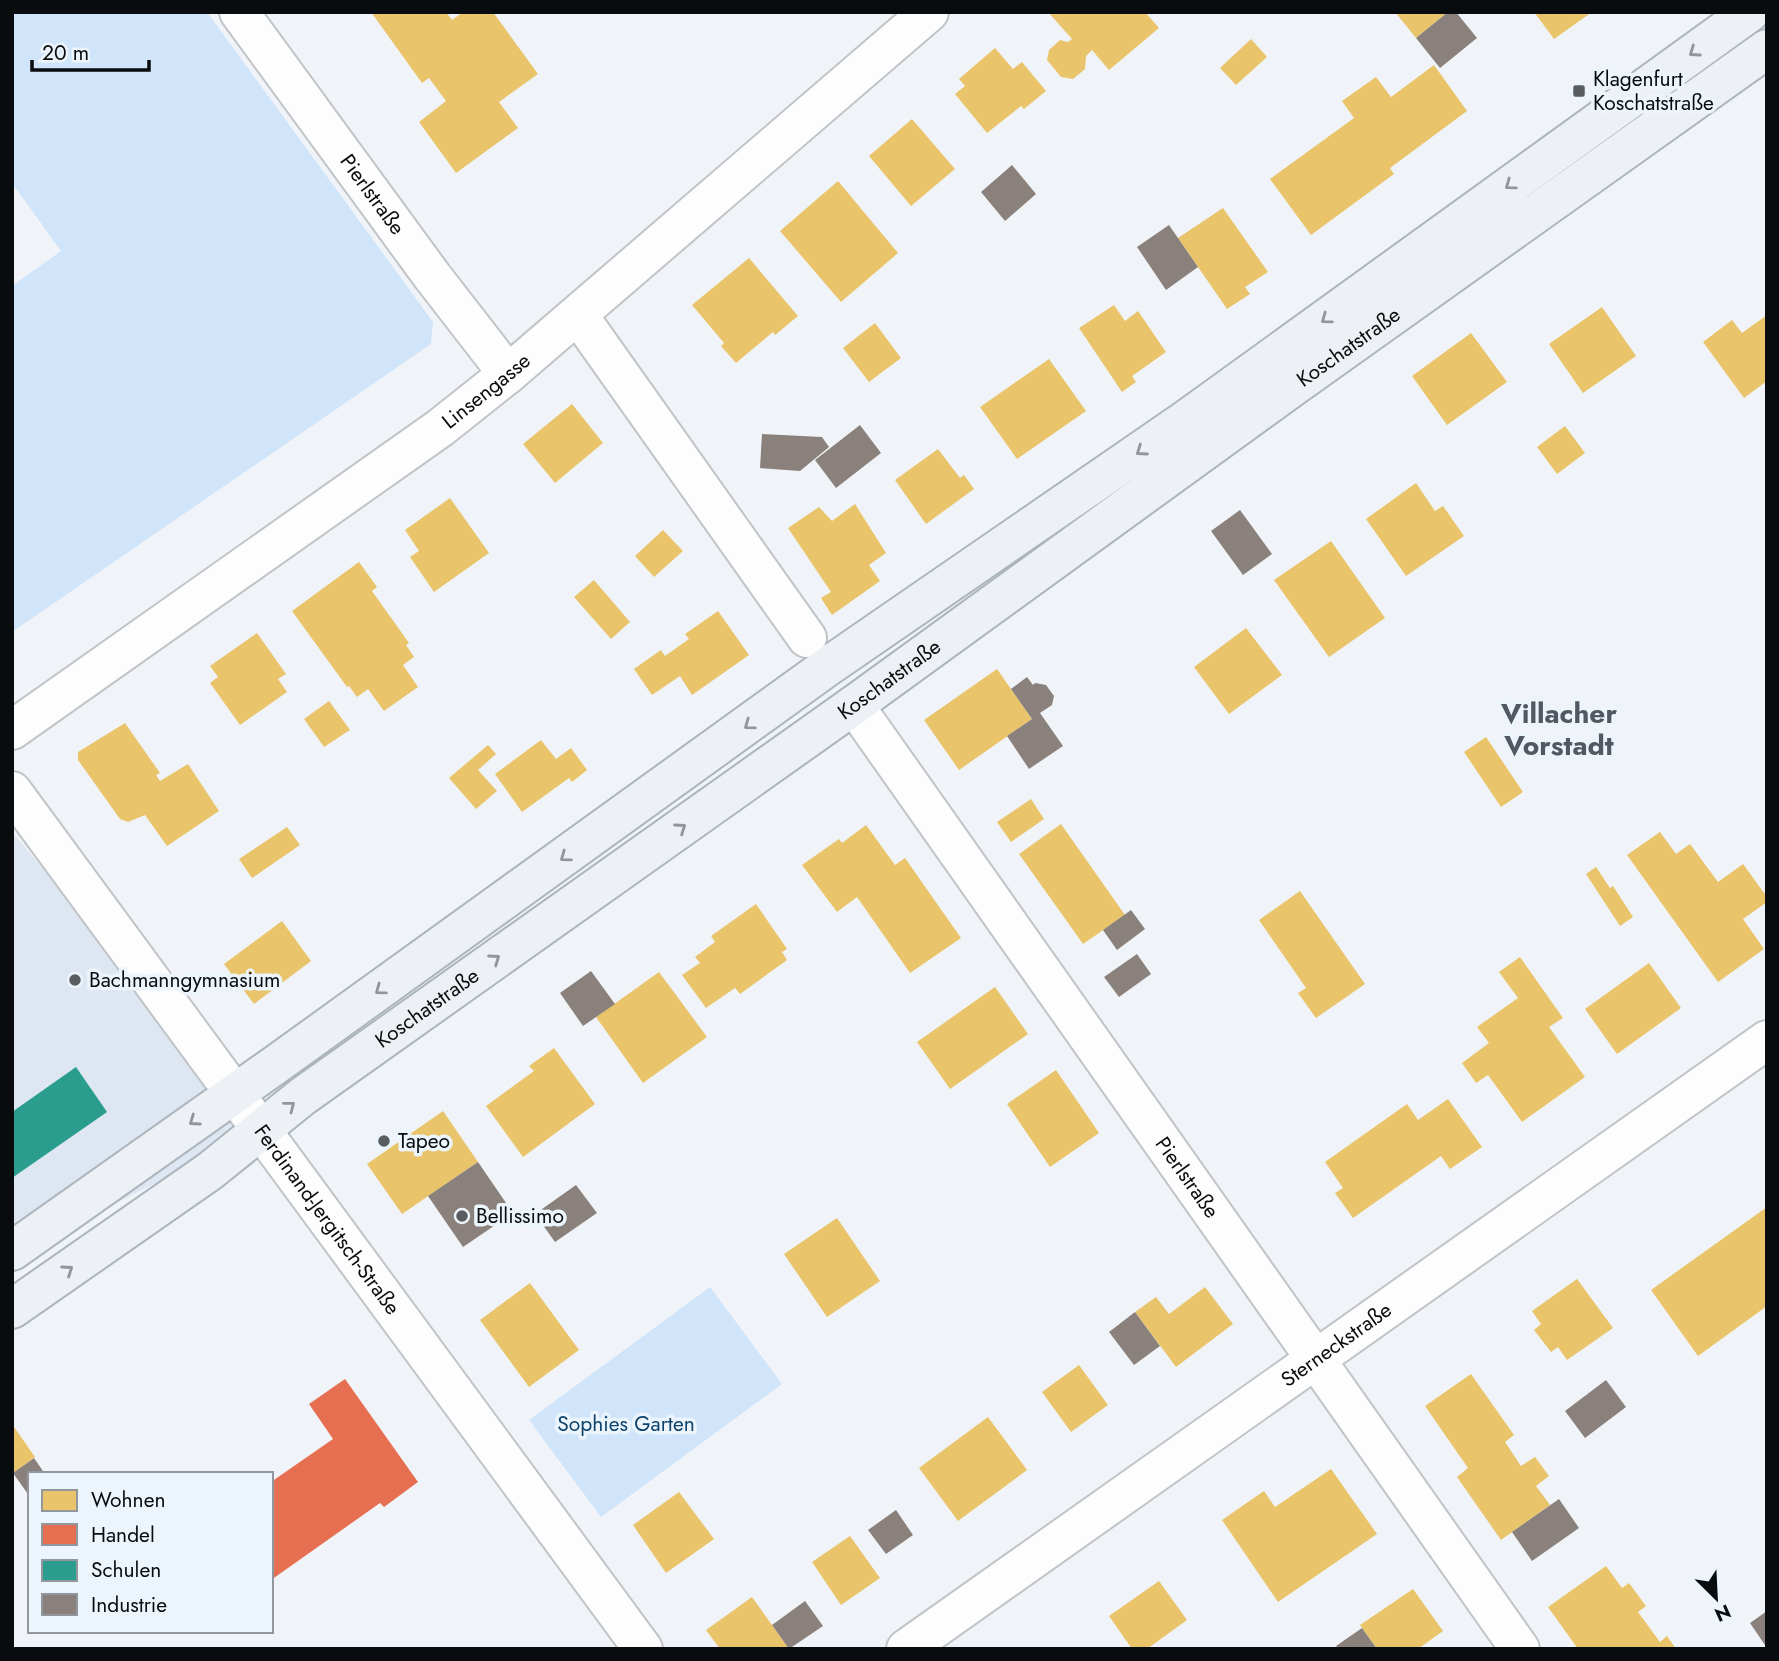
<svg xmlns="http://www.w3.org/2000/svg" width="1779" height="1661" font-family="Jost,sans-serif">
<rect width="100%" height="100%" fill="#f0f4f8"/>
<path fill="#dee7f1" d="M12 832 262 1129 12 1256Z"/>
<path fill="#d0e5fa" d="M12 12H207L433 322 431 344 12 632V286L61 251 12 183Z
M710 1287 782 1384 601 1517 529 1420Z"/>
<path fill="#e9c46a" d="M371 12H446L452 20 463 12H493L538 74 499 102 518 128 456 173 419 122 446 101 429 78 422 83Z
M1048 12H1145L1159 28 1109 70 1092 50 1086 56 1085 69 1073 79 1061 77 1047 60 1049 50 1060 40 1068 42 1072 39Z
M1395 12H1448L1416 38Z
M1534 12H1592L1554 39Z
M1251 39 1267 57 1236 85 1220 68Z
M995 48 1013 69 1022 62 1046 91 1024 109 1021 106 987 133 955 94 965 86 959 79Z
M1434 65 1467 111 1390 168 1394 174 1311 235 1270 179 1354 118 1342 101 1376 77 1391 97Z
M912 119 955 169 911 206 869 156Z
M838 181 898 253 841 302 780 231Z
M1223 208 1268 272 1245 287 1250 294 1227 309 1178 238Z
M749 258 798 316 775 335 773 332 736 363 721 346 724 343 692 305Z
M1114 305 1125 321 1138 311 1166 352 1132 376 1136 382 1122 392 1079 328Z
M1602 307 1636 356 1583 393 1549 344Z
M1767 315V381L1744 398 1703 342 1732 320 1742 333Z
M875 323 901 358 869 382 843 348Z
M1471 333 1507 382 1447 425 1412 376Z
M1049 359 1086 411 1017 459 980 407Z
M572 404 603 443 555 483 523 444Z
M1565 426 1585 453 1557 474 1537 447Z
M938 449 960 478 964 475 974 489 926 524 895 480Z
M1416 483 1435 511 1443 506 1464 536 1406 576 1366 519Z
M450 498 489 553 434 592 410 557 419 551 405 530Z
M855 504 886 553 869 565 880 581 832 615 821 598 831 592 788 528 819 507 832 521Z
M663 530 683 551 654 577 635 556Z
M1331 541 1385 618 1329 657 1274 580Z
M359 562 377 587 372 591 409 643 406 645 414 657 403 665 418 687 384 711 368 689 357 697 349 686 347 687 292 611Z
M594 580 630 622 611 639 574 597Z
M718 611 749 655 692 695 680 676 652 695 634 669 661 650 665 656 689 639 685 634Z
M1246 628 1282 675 1229 714 1194 667Z
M257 633 286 674 278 679 287 692 240 725 210 683 218 677 210 666Z
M997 669 1032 719 959 770 924 720Z
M329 701 350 730 324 747 304 719Z
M125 723 160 773 156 775 160 781 188 764 219 811 167 846 145 815 128 822 120 819 78 760V752Z
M1486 737 1523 792 1501 807 1464 752Z
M541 740 556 759 571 748 587 770 572 782 569 778 522 812 495 774Z
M488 745 496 754 478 770 497 791 476 809 449 778Z
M1031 799 1044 819 1011 842 997 822Z
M1061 824 1125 915 1083 944 1019 854Z
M866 825 895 865 905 858 961 938 910 973 857 897 837 912 802 865 839 839 842 843Z
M287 827 300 845 252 878 239 859Z
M1660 832 1676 854 1690 844 1718 882 1743 864 1767 897V902L1743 919 1764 949 1718 982 1627 855Z
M1596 867 1610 888 1613 886 1633 917 1620 926 1586 874Z
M1300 891 1365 984 1316 1018 1298 993 1306 988 1259 920Z
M756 904 787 949 782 952 787 960 740 994 735 988 706 1008 682 975 700 963 695 957 715 942 711 936Z
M282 921 311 961 254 1004 224 964Z
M1520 957 1563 1018 1549 1027 1585 1077 1522 1122 1488 1075 1476 1083 1462 1063 1489 1043 1477 1027 1518 998 1499 972Z
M1649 963 1681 1008 1617 1054 1585 1009Z
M659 972 707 1037 643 1083 596 1017Z
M995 987 1028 1034 950 1089 917 1042Z
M554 1048 595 1104 523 1157 486 1106 534 1071 529 1066Z
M1056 1070 1099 1133 1050 1167 1007 1104Z
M1448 1099 1482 1147 1450 1169 1441 1156 1353 1218 1335 1193 1343 1188 1325 1162 1407 1104 1418 1120Z
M443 1111 478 1162 402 1214 367 1164Z
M1767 1207V1306L1698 1356 1651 1290Z
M837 1218 880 1281 827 1317 784 1254Z
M1577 1279 1613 1328 1567 1360 1558 1347 1551 1352 1534 1330 1541 1324 1532 1311Z
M530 1283 579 1350 529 1387 480 1320Z
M1205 1287 1233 1324 1176 1367 1135 1312 1156 1297 1169 1314Z
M1079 1365 1108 1405 1071 1432 1042 1392Z
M1471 1374 1514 1435 1505 1442 1521 1466 1535 1457 1549 1476 1536 1486 1550 1505 1501 1540 1457 1477 1468 1468 1425 1406Z
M988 1417 1027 1470 958 1521 919 1468Z
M12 1424 35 1457 12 1474Z
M1331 1469 1377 1534 1278 1602 1222 1520 1264 1491 1275 1507Z
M679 1492 714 1539 666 1573 633 1525Z
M850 1536 880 1578 841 1605 812 1562Z
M1606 1566 1622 1588 1629 1583 1646 1606 1638 1612 1660 1642 1667 1636 1676 1649H1578L1548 1607Z
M1159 1581 1187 1620 1147 1649H1132L1109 1616Z
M1413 1589 1443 1631 1418 1649H1377L1360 1625Z
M752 1597 772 1625 789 1649H720L706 1630Z"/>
<path fill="#e76f51" d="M345 1379 418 1482 384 1507 380 1503 271 1580V1482L333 1439 309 1404Z"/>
<path fill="#2a9d8f" d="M76 1067 107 1112 12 1178V1112Z"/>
<path fill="#8a817c" d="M1448 12H1456L1477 38 1440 68 1416 38Z
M1012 165 1036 194 1005 221 981 192Z
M1169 225 1198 267 1166 290 1137 247Z
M860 425 881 453 836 488 815 460Z
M762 434 822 437 829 447 800 471 760 468Z
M1240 510 1272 554 1243 575 1211 531Z
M1027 677 1033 685 1035 683 1046 685 1054 696 1052 705 1040 713 1063 746 1029 769 1007 736 1032 719 1011 689Z
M1131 910 1145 929 1117 950 1103 930Z
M1137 954 1151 974 1119 997 1104 977Z
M591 971 615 1004 583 1026 560 993Z
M478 1162 513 1213 463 1247 428 1196Z
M576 1185 597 1213 555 1242 535 1214Z
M1135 1312 1160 1346 1134 1365 1109 1332Z
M1606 1380 1626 1407 1585 1438 1565 1411Z
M34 1458 45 1474H30V1497L13 1473Z
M1559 1499 1579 1528 1532 1561 1512 1532Z
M896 1510 913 1535 886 1554 868 1530Z
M805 1601 823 1626 789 1649 772 1625Z
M1767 1611V1648L1750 1623Z
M1362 1628 1377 1649H1339L1336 1646Z"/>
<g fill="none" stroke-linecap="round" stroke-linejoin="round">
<defs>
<g id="minor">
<path id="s1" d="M239 12 432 276 508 374"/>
<path d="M578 315 807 638"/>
<path id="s2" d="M854 705 1520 1649"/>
<path id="s3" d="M12 730 440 428 508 374 929 12"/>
<path id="s4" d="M12 791 643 1649"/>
<path id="s5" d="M906 1649 1767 1040"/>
</g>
<g id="major">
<path d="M12 1251 278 1063 827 667 1187 419 1750 12"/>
<path id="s6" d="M12 1309 210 1171 303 1096 854 705 1291 388 1767 49"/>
</g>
</defs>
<use href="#minor" stroke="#c1c4c7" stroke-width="42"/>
<use href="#major" stroke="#acb5bd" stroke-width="42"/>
<use href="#minor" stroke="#fdfdfe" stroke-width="38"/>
<use href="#major" stroke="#edf1f5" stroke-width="38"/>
</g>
<defs><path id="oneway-chevron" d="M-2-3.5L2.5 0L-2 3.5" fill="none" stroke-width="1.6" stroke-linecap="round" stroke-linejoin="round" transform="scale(1.75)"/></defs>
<g stroke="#929599">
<use href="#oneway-chevron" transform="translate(1694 52) rotate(145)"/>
<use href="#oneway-chevron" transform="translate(1510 185) rotate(144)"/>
<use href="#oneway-chevron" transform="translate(1326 319) rotate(144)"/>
<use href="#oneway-chevron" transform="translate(1141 451) rotate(145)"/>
<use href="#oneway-chevron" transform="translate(749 725) rotate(144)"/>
<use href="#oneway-chevron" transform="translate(681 828) rotate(-35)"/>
<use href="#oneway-chevron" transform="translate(565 857) rotate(144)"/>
<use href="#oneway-chevron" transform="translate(495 959) rotate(-35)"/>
<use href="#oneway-chevron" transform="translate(380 990) rotate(144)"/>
<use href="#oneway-chevron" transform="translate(290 1106) rotate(-38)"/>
<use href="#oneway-chevron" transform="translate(194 1121) rotate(145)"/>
<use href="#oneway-chevron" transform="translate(68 1270) rotate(-35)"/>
</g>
<g fill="#5a5d60" stroke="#ecf4fc" stroke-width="2.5">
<rect x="1572" y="84" width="14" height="14" rx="3.5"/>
<circle cx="75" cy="980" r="7"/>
<circle cx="384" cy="1141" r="7"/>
<circle cx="462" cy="1216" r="7"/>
</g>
<g text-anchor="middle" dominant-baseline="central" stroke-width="7" stroke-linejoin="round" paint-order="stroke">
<g font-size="21" fill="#090c0e" stroke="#ecf4fc" text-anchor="start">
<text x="1593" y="79">Klagenfurt<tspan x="1593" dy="24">Koschatstraße</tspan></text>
<text x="89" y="980">Bachmanngymnasium</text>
<text x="398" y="1141">Tapeo</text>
<text x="476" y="1216">Bellissimo</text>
</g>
<g font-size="21" fill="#090c0e" stroke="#ecf4fc">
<text stroke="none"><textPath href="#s1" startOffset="226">Pierlstraße</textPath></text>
<text stroke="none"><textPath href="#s6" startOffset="1647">Koschatstraße</textPath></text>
<text stroke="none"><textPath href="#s3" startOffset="583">Linsengasse</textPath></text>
<text stroke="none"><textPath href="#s6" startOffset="1080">Koschatstraße</textPath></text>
<text stroke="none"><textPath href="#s6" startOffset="513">Koschatstraße</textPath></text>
<text stroke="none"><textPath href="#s2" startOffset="578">Pierlstraße</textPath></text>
<text stroke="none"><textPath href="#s4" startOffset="532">Ferdinand-Jergitsch-Straße</textPath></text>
<text stroke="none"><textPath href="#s5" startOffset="527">Sterneckstraße</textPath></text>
</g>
<g font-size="21" fill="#0c426c" stroke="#ecf4fc">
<text x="626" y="1424">Sophies Garten</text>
</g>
<g font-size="28" font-weight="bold" fill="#52585f" stroke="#ecf4fc">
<text x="1559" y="713">Villacher<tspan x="1559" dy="32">Vorstadt</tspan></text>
</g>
</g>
<rect width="1779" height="1661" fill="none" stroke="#090c0e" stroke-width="28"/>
<rect x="28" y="1472" width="245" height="161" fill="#ecf4fc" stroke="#91979d" stroke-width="2"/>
<rect x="42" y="1490" width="35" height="21" fill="#e9c46a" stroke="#91979d" stroke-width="2"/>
<text x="91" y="1507" font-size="21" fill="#090c0e">Wohnen</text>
<rect x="42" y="1524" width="35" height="21" fill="#e76f51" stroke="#91979d" stroke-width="2"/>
<text x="91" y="1542" font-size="21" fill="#090c0e">Handel</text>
<rect x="42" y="1560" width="35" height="21" fill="#2a9d8f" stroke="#91979d" stroke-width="2"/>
<text x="91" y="1577" font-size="21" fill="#090c0e">Schulen</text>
<rect x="42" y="1594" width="35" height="21" fill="#8a817c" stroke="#91979d" stroke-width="2"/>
<text x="91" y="1612" font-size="21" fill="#090c0e">Industrie</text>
<g transform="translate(1716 1598) rotate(156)" stroke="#ecf4fc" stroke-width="5" paint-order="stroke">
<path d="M0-5L12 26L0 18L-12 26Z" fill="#090c0e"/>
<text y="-10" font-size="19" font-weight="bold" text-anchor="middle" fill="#090c0e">N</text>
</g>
<path d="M32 60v10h117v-10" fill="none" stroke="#090c0e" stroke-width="3.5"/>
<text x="42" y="60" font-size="21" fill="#090c0e" stroke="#ecf4fc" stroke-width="5" paint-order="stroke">20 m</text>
</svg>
